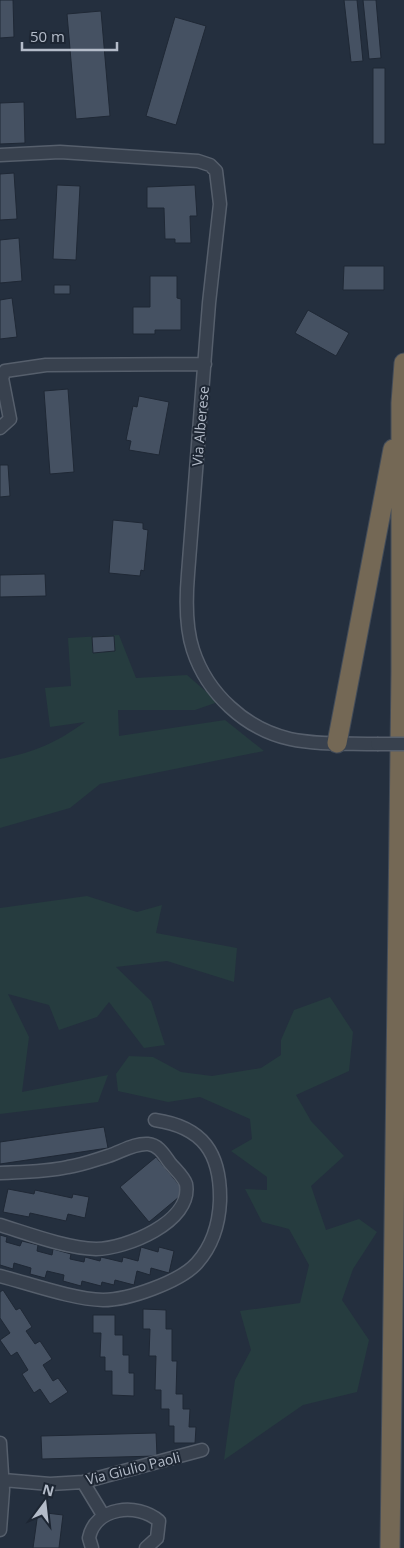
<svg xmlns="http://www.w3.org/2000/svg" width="404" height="1548" font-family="'Open Sans',sans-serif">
<rect width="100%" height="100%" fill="#242f3e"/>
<path fill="#263c3f" d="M119 635 136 678 187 675 218 702 195 710H118L119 736 225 720 264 751 100 784 70 808 0 828V759C35 752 56 743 85 722L50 727 45 688 71 686 68 638Z
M87 896 137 912 162 905 156 933 237 948 234 982 167 961 116 967 151 1001 165 1045 144 1048 109 1002 97 1017 59 1030 49 1005 8 994 29 1037 22 1092 108 1075 98 1102 0 1114V908Z
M330 997 353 1032 349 1071 296 1095 311 1121 344 1156 311 1186 326 1230 359 1219 377 1232 353 1269 342 1300 369 1340 357 1392 303 1405 224 1460 235 1380 251 1350 240 1311 300 1303 309 1265 289 1229 262 1222 245 1189 267 1190V1177L231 1151 252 1139 250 1119 200 1097 168 1102 118 1091 116 1074 129 1056 153 1057 181 1072 212 1076 261 1068 281 1055V1040L294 1010Z"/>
<path fill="#455162" stroke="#1f2835" d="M0 0H13L14 37 0 38Z
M344 0H357L363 61 351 62Z
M363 0H376L381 58 369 59Z
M101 11 110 116 76 119 67 14Z
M175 17 206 26 176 125 146 116Z
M373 68H385V144H373Z
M24 102 25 143 0 144V103Z
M14 173 17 219 0 220V174Z
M57 185 80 186 76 260 53 259Z
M195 185 197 216H190L191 243H175V239H165L164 208H147V187Z
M19 238 22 281 0 283V240Z
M344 266H384V290H343Z
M150 276H177V298L181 299V330H155V334H133V307H150Z
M54 285H70V294H54Z
M12 298 17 337 0 339V300Z
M308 310 349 333 336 356 295 333Z
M68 389 74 472 50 474 44 391Z
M139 396 169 402 159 455 129 450 131 441 126 440 133 406 137 407Z
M0 465H8L10 496 0 497Z
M113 520 143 523V529L148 530 144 571 141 570 140 576 109 573Z
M45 574 46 596 0 597V575Z
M114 636 115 651 93 653 92 637Z
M104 1127 108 1148 0 1164V1142Z
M156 1157 185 1192 149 1222 120 1187Z
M8 1189 34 1194 35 1190 72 1198 73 1194 89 1197 85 1218 68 1214 66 1221 30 1213 29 1217 3 1212Z
M0 1235 7 1237 6 1242 20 1246 22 1241 38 1245 37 1251 52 1255 53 1249 71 1254 70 1259 84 1262 85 1257 100 1261 101 1257 122 1262 123 1257 138 1261 141 1247 158 1252 159 1247 174 1251 169 1273 151 1268 150 1275 137 1271 134 1285 115 1280 114 1285 102 1282 101 1286 82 1281 81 1286 63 1281 64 1275 47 1271 45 1278 30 1274 31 1268 14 1263 13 1269 0 1265Z
M3 1290 16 1310 20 1308 32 1327 26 1331 35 1344 40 1341 52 1359 43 1365 53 1381 58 1378 68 1392 50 1404 40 1389 34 1393 22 1374 28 1370 17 1352 11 1356 0 1340 10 1333 0 1318V1292Z
M143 1309 166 1310V1329H172V1361H177L176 1394H183V1409H190L189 1427H196L195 1443H174V1426H169V1409H161V1390H155L156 1356H149L150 1329H143Z
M93 1315H115V1335H123V1355H129V1373H134V1396L112 1395V1371H105V1357H100L101 1333H93Z
M156 1433 157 1456 42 1459 41 1436Z
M38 1512 63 1515 59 1548H33Z"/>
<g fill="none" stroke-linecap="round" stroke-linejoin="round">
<defs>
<path id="minor" d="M0 155 60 152 198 161 210 165 216 171 220 204 209 303 188 574C186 598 185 626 193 650 207 693 245 729 290 739 318 745 348 743 377 744
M0 428 10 419 2 378 5 371 46 365 205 364
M0 1173C22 1172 46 1172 68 1167 82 1165 95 1160 108 1156 121 1152 134 1143 148 1144 159 1145 164 1155 170 1163 175 1169 184 1177 186 1184 193 1222 125 1249 96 1249 66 1248 29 1234 0 1225
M0 1276C31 1284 72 1299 103 1300 128 1300 180 1282 197 1263 213 1245 219 1225 220 1201 221 1153 203 1127 155 1120
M0 1443 3 1490 0 1530
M3 1480 50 1484 83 1482 202 1450
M83 1482 103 1515
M92 1548 89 1538C95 1507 137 1502 159 1521L157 1538 146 1548"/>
<path id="highway" d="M337 743 393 449
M390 1548 401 671V403L404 363"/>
</defs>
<use href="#minor" stroke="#565f6c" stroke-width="15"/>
<use href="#highway" stroke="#434c59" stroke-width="21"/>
<use href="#minor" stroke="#38414e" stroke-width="12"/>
<use href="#highway" stroke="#746855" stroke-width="19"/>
<defs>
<path id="minor-bridge" d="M377 744H404"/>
</defs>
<use href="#minor-bridge" stroke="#565f6c" stroke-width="15" stroke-linecap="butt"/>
<use href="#minor-bridge" stroke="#38414e" stroke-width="12"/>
</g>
<g text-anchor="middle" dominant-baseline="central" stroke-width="4" stroke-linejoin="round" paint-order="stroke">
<g font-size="14" fill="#b4bcc9" stroke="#1d2633">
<text transform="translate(200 426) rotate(-85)">Via Alberese</text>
<text transform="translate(133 1468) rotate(-14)">Via Giulio Paoli</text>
</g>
</g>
<g transform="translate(45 1503) rotate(15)" stroke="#1d2633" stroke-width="4" paint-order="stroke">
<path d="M0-4L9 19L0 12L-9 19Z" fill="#b4bcc9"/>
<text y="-8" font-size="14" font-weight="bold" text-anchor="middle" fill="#b4bcc9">N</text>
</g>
<path d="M22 42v8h95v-8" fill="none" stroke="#b4bcc9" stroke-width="2.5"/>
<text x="30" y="42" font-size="15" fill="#b4bcc9" stroke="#1d2633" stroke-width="4" paint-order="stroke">50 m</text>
</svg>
